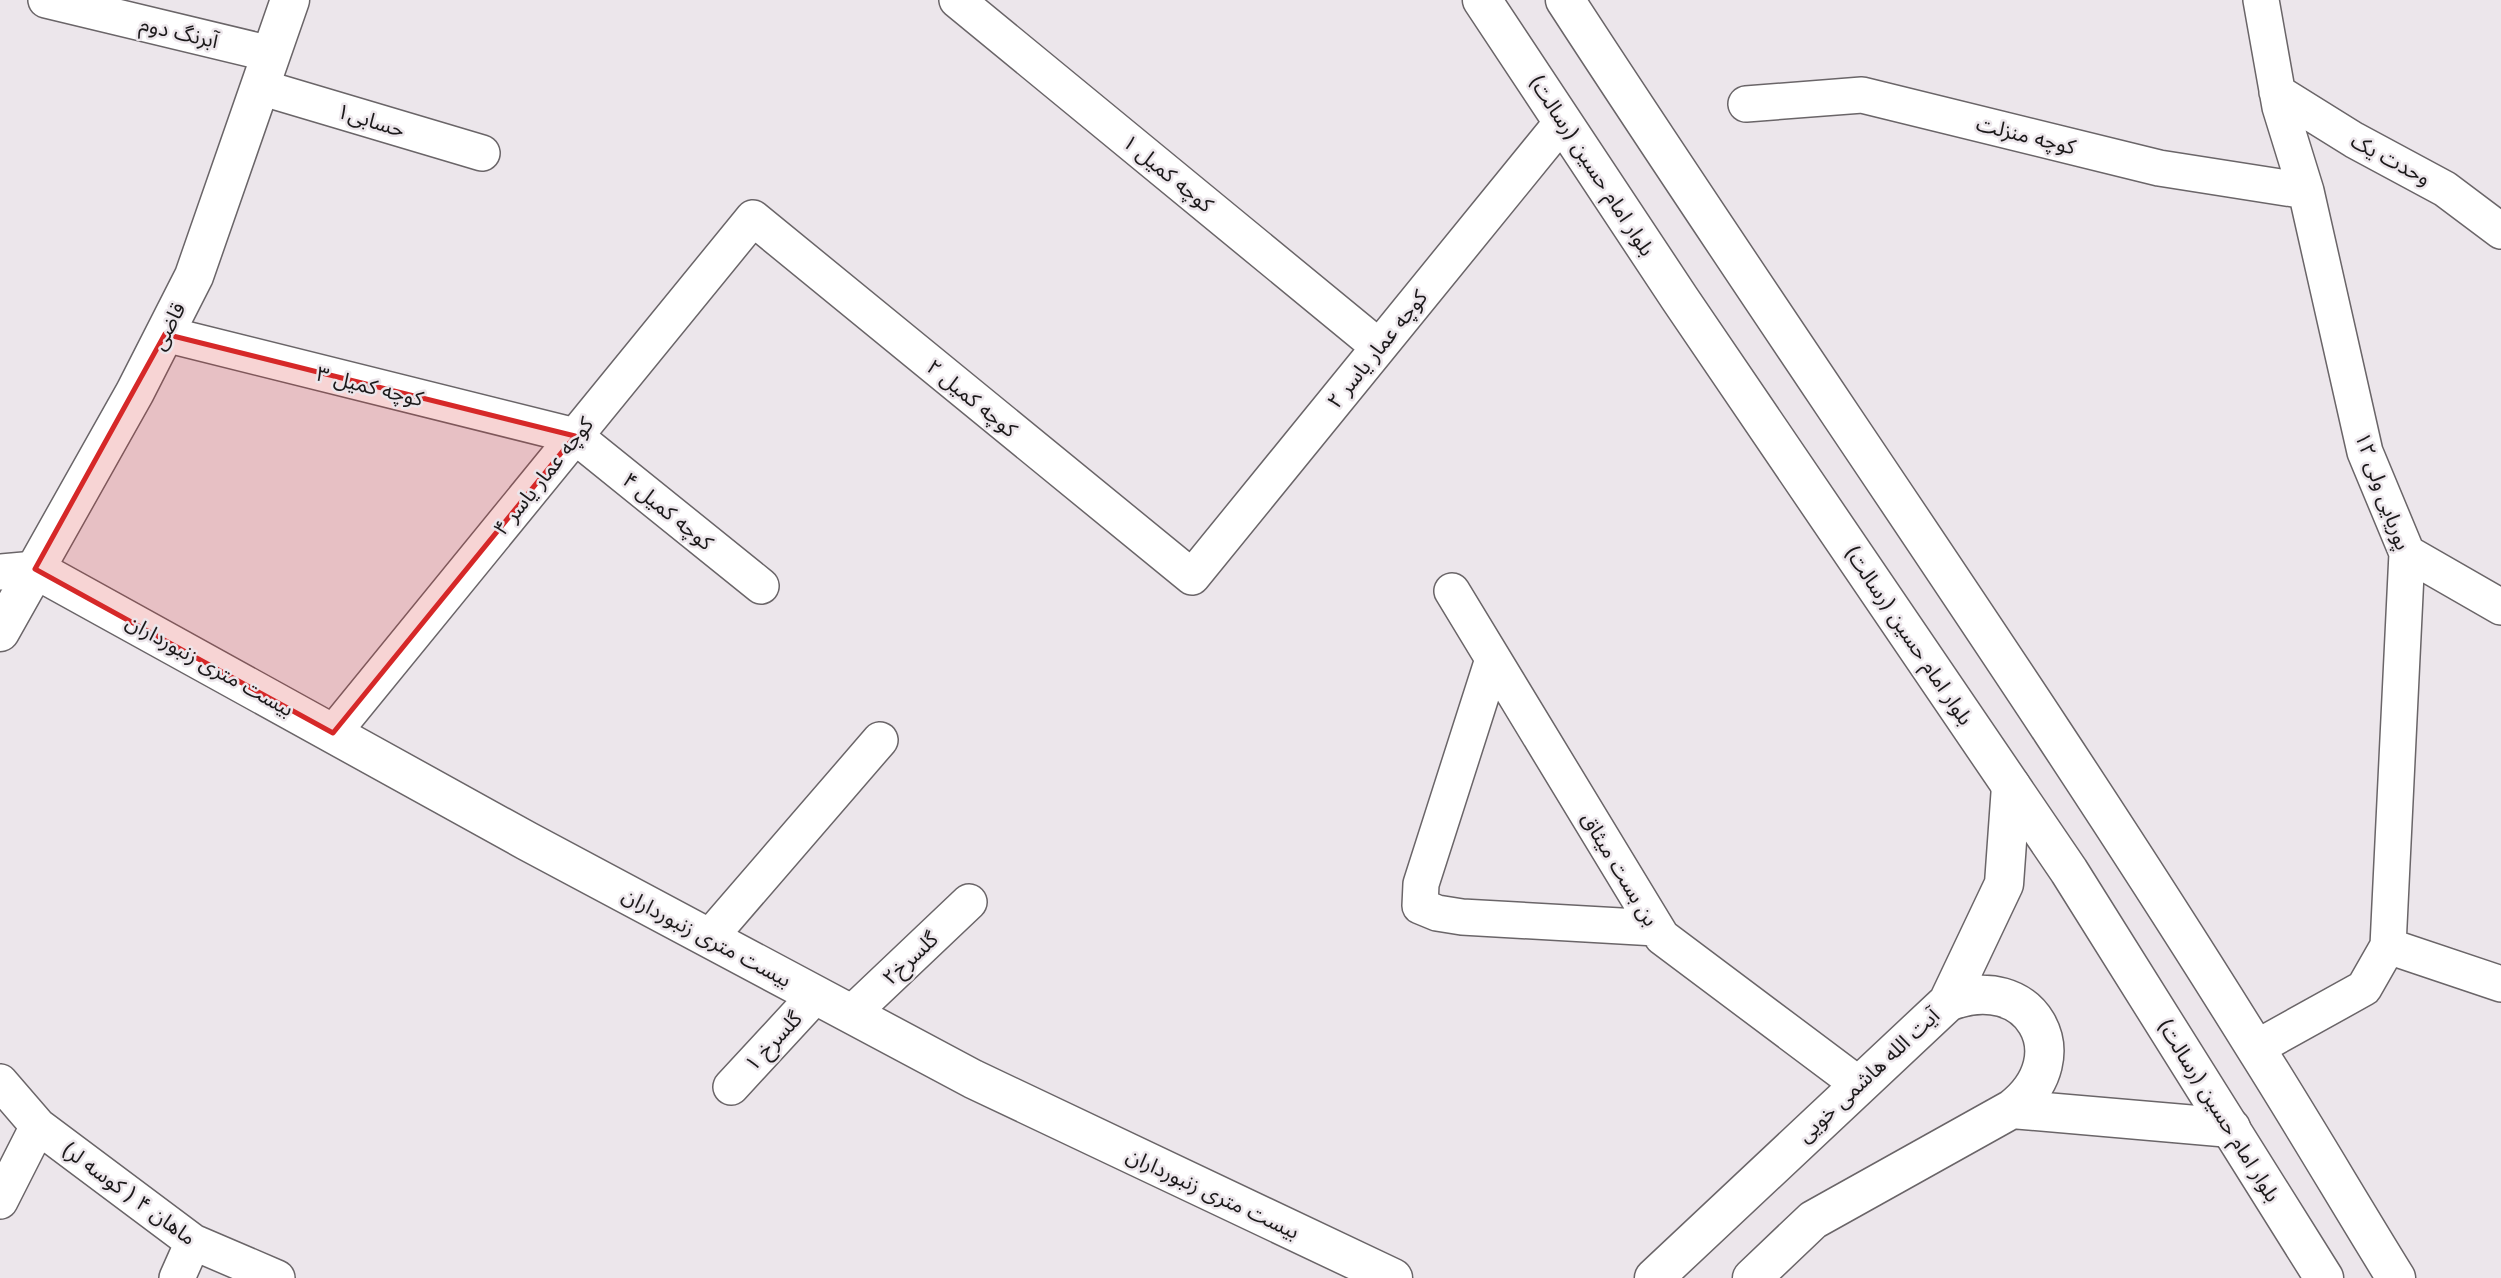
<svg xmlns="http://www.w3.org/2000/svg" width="2501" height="1278" font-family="Inter,'Noto Sans Arabic',sans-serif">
<rect width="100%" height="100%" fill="#ece6eb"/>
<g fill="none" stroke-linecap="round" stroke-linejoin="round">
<defs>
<path id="minor" d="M46 0 271 54
M957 0 1379 347
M260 87 482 153
M2277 92 2354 140 2445 189 2501 231
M1746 104 1862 95 2159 168 2306 191
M165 334 575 436 761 586
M2407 553 2501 607
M0 572 35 569
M1452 591 1662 937 1858 1084
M1493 659 1421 884 1420 906 1437 913 1462 917 1656 928
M333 733 753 218 1192 577 1563 121
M709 938 880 740
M2388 946 2501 984
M851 1014 969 902
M2256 1048 2364 988 2388 946 2407 553 2365 452 2306 191 2280 107 2261 0
M0 1082 38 1126 193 1242 277 1278
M731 1087 816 995
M0 1201 38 1126
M177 1278 193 1242"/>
<path id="tertiary" d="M35 569 527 841 973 1079 1393 1278
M0 632 135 392 194 276 290 0
M1948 1002C2030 969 2081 1056 2012 1109
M1654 1278 1948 1002 2004 884 2011 786
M1752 1278 1813 1220 2012 1109 2231 1128"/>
<path id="secondary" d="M1482 0 1680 299 2069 871 2324 1278
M1565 0C1793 351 2035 693 2256 1049 2304 1125 2349 1202 2396 1278"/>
</defs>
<use href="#minor" stroke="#6a6568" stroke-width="38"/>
<use href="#tertiary" stroke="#6a6568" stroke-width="41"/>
<use href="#secondary" stroke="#6a6568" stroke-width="41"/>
<use href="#minor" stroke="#fff" stroke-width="35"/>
<use href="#tertiary" stroke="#fff" stroke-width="38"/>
<use href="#secondary" stroke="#fff" stroke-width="38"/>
</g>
<path fill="#d62828" fill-opacity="0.2" stroke="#d62828" stroke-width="5" stroke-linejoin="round" d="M165 334 575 436 333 733 35 569Z"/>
<g text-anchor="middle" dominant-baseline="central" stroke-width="5" stroke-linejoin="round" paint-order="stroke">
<g font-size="21" fill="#1b191a" stroke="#ece6eb">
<text transform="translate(179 32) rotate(13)">آبرنگ دوم</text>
<text transform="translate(371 120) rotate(17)">حسابی۱</text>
<text transform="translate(2026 135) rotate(14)">کوچه منزلت</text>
<text transform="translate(2391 159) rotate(28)">وحدت یک</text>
<text transform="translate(1592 165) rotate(57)">بلوار امام حسین (رسالت)</text>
<text transform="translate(1168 173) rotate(39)">کوچه کمیل ۱</text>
<text transform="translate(168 326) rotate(-63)">قاضی</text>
<text transform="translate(1377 349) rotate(-51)">کوچه عمار یاسر ۲</text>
<text transform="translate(370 386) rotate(14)">کوچه کمیل ۳</text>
<text transform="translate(972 398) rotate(39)">کوچه کمیل ۲</text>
<text transform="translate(543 476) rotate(-51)">کوچه عمار یاسر ۴</text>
<text transform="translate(2383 491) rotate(70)">پوریایی ولی ۱۲</text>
<text transform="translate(668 511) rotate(39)">کوچه کمیل ۴</text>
<text transform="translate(1909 635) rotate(56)">بلوار امام حسین (رسالت)</text>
<text transform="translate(210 665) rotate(29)">بیست متری زنبورداران</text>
<text transform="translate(1620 869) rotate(59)">بن بست میثاق</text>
<text transform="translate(707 937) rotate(28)">بیست متری زنبورداران</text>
<text transform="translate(910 958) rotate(-43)">گلسرخ۲</text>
<text transform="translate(773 1041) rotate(-47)">گلسرخ ۱</text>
<text transform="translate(1868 1075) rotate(-43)">آیت الله هاشمی خویی</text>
<text transform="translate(2219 1110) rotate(58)">بلوار امام حسین (رسالت)</text>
<text transform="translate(129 1193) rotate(36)">ماهان ۴ ( کوسه لر)</text>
<text transform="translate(1213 1193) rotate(25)">بیست متری زنبورداران</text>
</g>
</g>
</svg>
